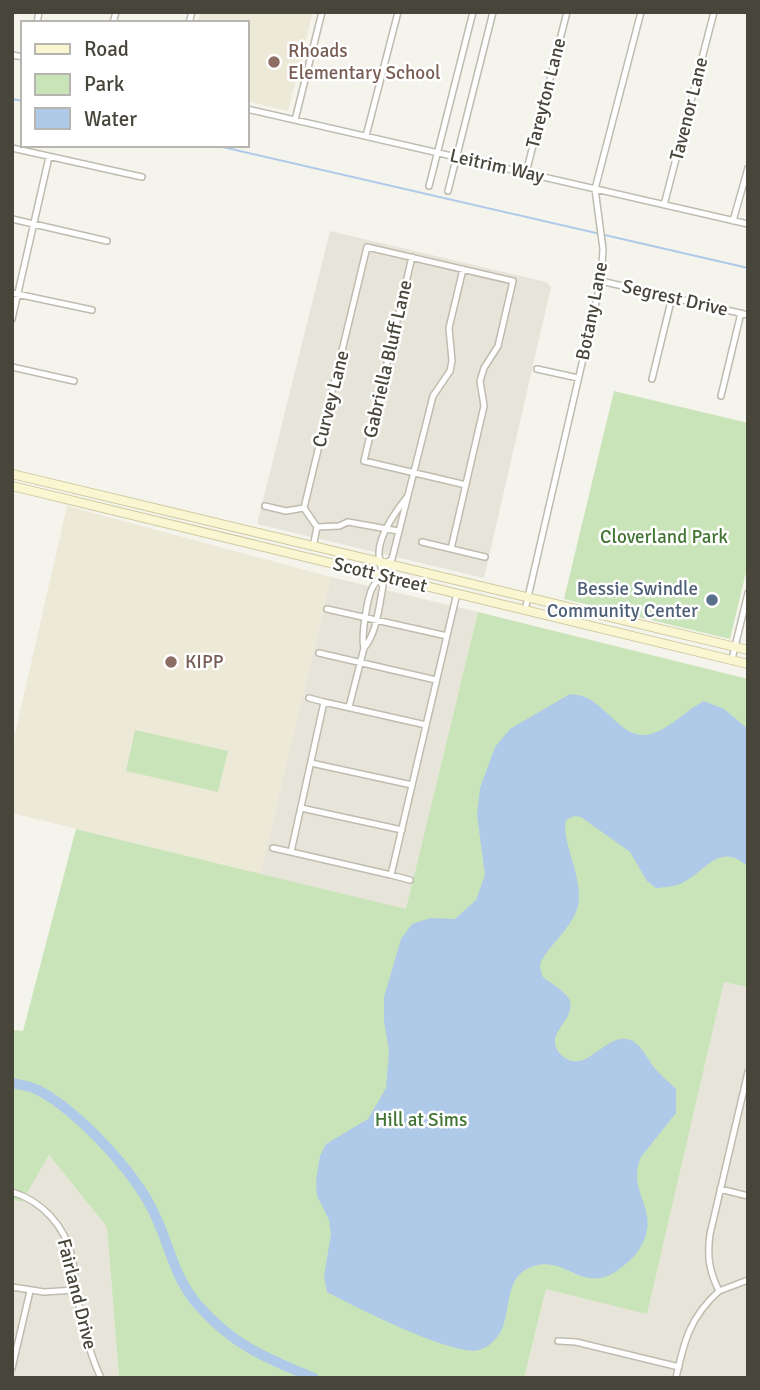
<svg xmlns="http://www.w3.org/2000/svg" width="760" height="1390" font-family="Signika,sans-serif">
<rect width="100%" height="100%" fill="#f4f3ec"/>
<path fill="#e7e5da" d="M330 231 546 282 551 287 484 578 257 524Z
M331 577 478 612 406 910 260 874Z
M724 981 748 987V1378H524L546 1289 647 1313Z
M49 1155 107 1227 119 1378H12V1200L22 1202Z"/>
<path fill="#ece9d7" d="M200 12H313L288 111 247 101V23H197Z
M67 506 331 577 260 874 12 813V747Z"/>
<path fill="#cae4b9" d="M614 391 748 423V564L730 639 564 599Z
M478 612 748 679V987L724 982 647 1314 546 1289 524 1378H119L107 1227 49 1155 22 1202 12 1200V1030L23 1031 76 829 406 909Z
M135 730 228 751 218 792 126 771Z"/>
<path fill="#afc9e9" d="M570 694C575 695 581 695 585 697 609 707 625 744 654 733 673 726 686 710 704 701L724 709 748 729V867C720 841 707 870 684 882 675 887 666 887 656 888L647 881 630 852 581 817 574 816 566 820C560 840 584 877 578 906 572 930 542 951 540 966 540 969 542 973 542 976 550 983 567 992 570 1001 576 1022 537 1037 565 1058 588 1074 608 1028 633 1041 641 1046 648 1059 653 1066 660 1075 669 1082 676 1089V1113L641 1157C625 1193 663 1210 640 1248 635 1257 626 1264 618 1270 583 1295 567 1256 534 1266 505 1274 511 1307 502 1329 498 1338 489 1347 479 1350 454 1357 353 1306 327 1292L324 1276 331 1234 329 1220 317 1196 316 1180 320 1156 326 1144 368 1119 386 1088 389 1051 384 1021V997L401 939 412 924 431 918 455 919 476 900 485 875 477 815 480 788 495 747 510 729Z"/>
<g fill="none" stroke-linecap="round" stroke-linejoin="round">
<path stroke="#afc9e9" stroke-width="2" d="M12 99 23 101
M214 145 748 268"/>
<path stroke="#afc9e9" stroke-width="10" d="M12 1083C21 1085 31 1086 38 1090 78 1111 135 1172 154 1213 170 1245 173 1276 198 1305 233 1345 265 1358 314 1378"/>
<defs>
<path id="minor" d="M37 23 39 12
M113 23 116 12
M189 23 192 12
M12 55 23 57
M247 109 748 224
M295 120 322 12
M366 136 398 12
M12 148 142 177
M526 173 567 12
M429 186 473 12
M448 191 493 12
M664 205 714 12
M12 219 107 241
M733 221 748 168
M412 257 364 461 466 485
M601 281 748 315
M12 293 92 310
M12 319 49 157
M12 367 74 381
M537 369 578 378
M652 379 672 297
M721 396 741 313
M265 506 286 511 304 508
M317 527 339 526 348 522 398 531
M422 542 485 557
M313 547 317 527 304 508 367 247 513 281 498 346 484 368 480 381 484 406 451 549
M386 563 392 559 433 396 450 371 452 361 449 328 463 269
M379 580 383 586C379 606 377 633 364 648 361 637 367 595 374 585 376 582 379 580 380 576 383 567 380 564 379 555 378 537 396 511 407 497
M327 609 447 636
M525 610 601 281 603 249 595 189 641 12
M319 653 436 680
M732 659 748 593
M309 698 324 702
M349 707 364 648
M426 725 324 702 291 852 391 875 457 593
M311 763 412 785
M301 808 402 830
M273 848 291 852
M391 875 410 880
M720 1189 748 1196
M12 1192C42 1201 65 1226 72 1257 75 1271 75 1286 78 1300 83 1327 89 1353 101 1378
M12 1287 44 1292 76 1290
M719 1291 748 1280
M558 1341 576 1342 679 1367
M12 1368 30 1291
M676 1378C684 1341 690 1317 719 1291 709 1271 707 1256 710 1234L748 1072"/>
<path id="secondary" d="M12 474 748 650
M12 486 748 664"/>
</defs>
<use href="#minor" stroke="#bfbcaf" stroke-width="8"/>
<use href="#secondary" stroke="#cfc9a0" stroke-width="10"/>
<use href="#minor" stroke="#fff" stroke-width="5"/>
<use href="#secondary" stroke="#f9f6d1" stroke-width="8"/>
</g>
<g fill="#8d6e63" stroke="#fff" stroke-width="2.5">
<circle cx="274" cy="62" r="7"/>
<circle cx="171" cy="662" r="7"/>
</g>
<circle fill="#5c6f8a" stroke="#fff" stroke-width="2.5" cx="712" cy="600" r="7"/>
<g text-anchor="middle" dominant-baseline="central" stroke-width="5" stroke-linejoin="round" paint-order="stroke">
<g font-size="19" fill="#785e54" stroke="#fff" text-anchor="start">
<text x="288" y="51">Rhoads<tspan x="288" dy="22">Elementary School</tspan></text>
<text x="185" y="662">KIPP</text>
</g>
<g font-size="19" fill="#48453a" stroke="#fff">
<text transform="translate(546 93) rotate(-76)">Tareyton Lane</text>
<text transform="translate(689 109) rotate(-76)">Tavenor Lane</text>
<text transform="translate(497 166) rotate(13)">Leitrim Way</text>
<text transform="translate(675 298) rotate(13)">Segrest Drive</text>
<text transform="translate(592 311) rotate(-79)">Botany Lane</text>
<text transform="translate(388 359) rotate(-77)">Gabriella Bluff Lane</text>
<text transform="translate(331 399) rotate(-76)">Curvey Lane</text>
<text transform="translate(380 575) rotate(14)">Scott Street</text>
<text transform="translate(77 1294) rotate(76)">Fairland Drive</text>
</g>
<g font-size="19" fill="#427433" stroke="#fff">
<text x="664" y="537">Cloverland Park</text>
<text x="421" y="1120">Hill at Sims</text>
</g>
<g font-size="19" fill="#4e5e75" stroke="#fff" text-anchor="end">
<text x="698" y="589">Bessie Swindle<tspan x="698" dy="22">Community Center</tspan></text>
</g>
</g>
<rect width="760" height="1390" fill="none" stroke="#48453a" stroke-width="28"/>
<rect x="21" y="21" width="228" height="126" fill="#ffffff" stroke="#b6b5b0" stroke-width="2"/>
<rect x="35" y="44" width="35" height="10" fill="#f9f6d1" stroke="#b6b5b0" stroke-width="2"/>
<text x="84" y="56" font-size="21" fill="#48453a">Road</text>
<rect x="35" y="74" width="35" height="21" fill="#cae4b9" stroke="#b6b5b0" stroke-width="2"/>
<text x="84" y="91" font-size="21" fill="#48453a">Park</text>
<rect x="35" y="108" width="35" height="21" fill="#afc9e9" stroke="#b6b5b0" stroke-width="2"/>
<text x="84" y="126" font-size="21" fill="#48453a">Water</text>
</svg>
